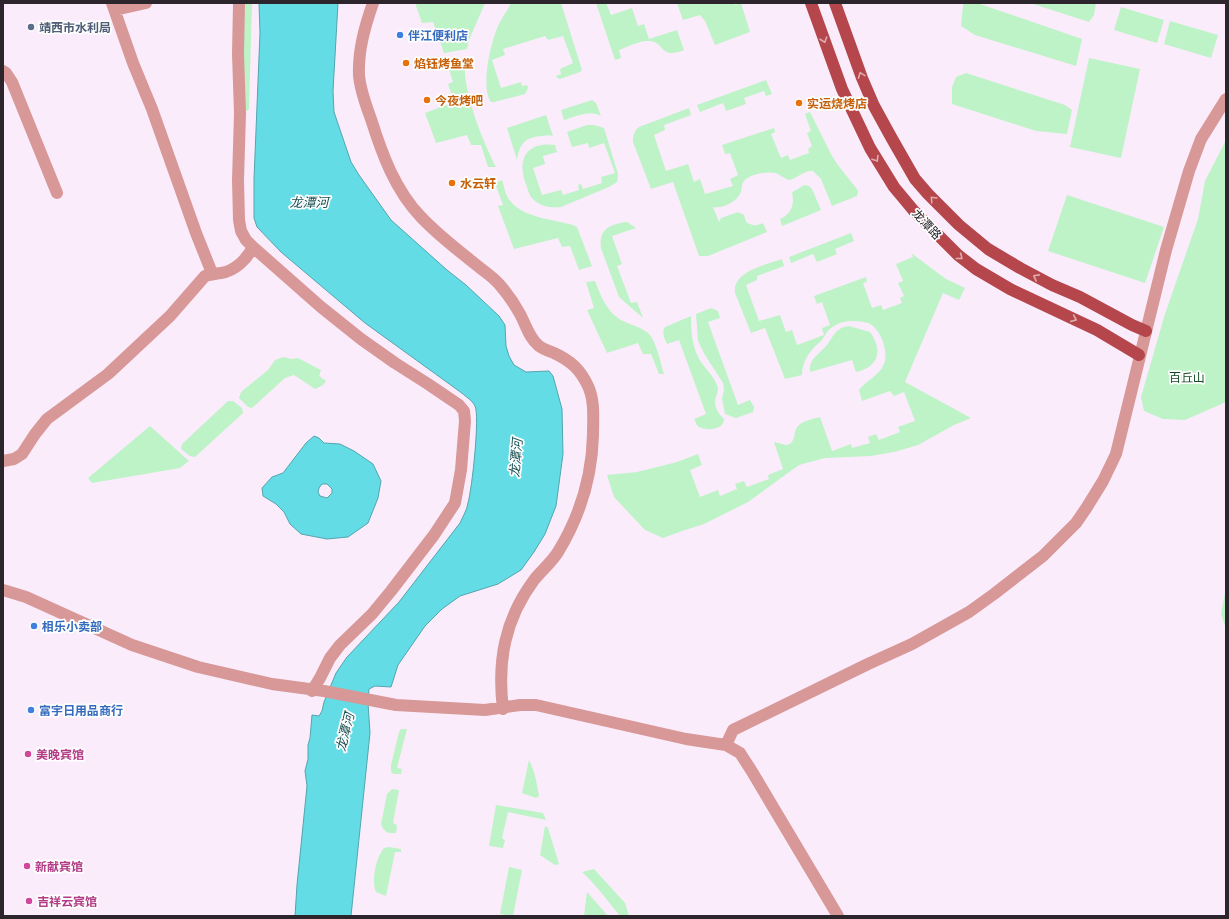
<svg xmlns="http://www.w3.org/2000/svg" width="1229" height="919" font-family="Poppins,'Noto Sans SC',sans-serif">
<rect width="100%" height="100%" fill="#fbecfc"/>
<path fill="#bdf3c7" d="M243 3 252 4 249 109 247 111 242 110Z
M415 3H485L469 40 467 49 444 53 433 22 422 23Z
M511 3H561L582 70 580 72 560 79 556 77V76L561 74 560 69 573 63 563 36 548 40 545 36 503 49 505 55 492 60 501 88 521 82 522 86 527 85 528 88 525 94 494 102H491C480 88 491 40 499 24 502 17 508 10 511 3Z
M596 3H606L611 15 632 8 638 26 644 24 649 39 677 30 684 50C659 60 666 42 649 41 641 40 626 47 619 50L621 58 615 60Z
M677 3H734L735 5 741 3 750 32 715 45 705 21 700 15 683 20Z
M965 3H977L1082 39 1076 66 975 35 961 26 963 5Z
M1030 3H1096L1094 15 1089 22Z
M1121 7 1164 20 1157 43 1114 30Z
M1170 21 1218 35 1211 58 1164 44Z
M1089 58 1140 69 1121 158 1070 147Z
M460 61 465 62C462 89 483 143 496 167H488L481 145H471L467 135 436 143 425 113 454 102 448 84 453 82 448 66Z
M966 73 1065 105 1072 110 1067 134 1036 131 952 104V87L956 77Z
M766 80 772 94 766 96 764 91 744 98 746 104 726 111 723 103 700 112 697 105Z
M592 100 596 103 601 116C590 109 575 117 564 120L561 110Z
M689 108 691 115 664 125 665 130 654 135 666 171 688 164 694 182 700 179 705 194 733 186 730 179 738 175 730 153 725 154 722 145 774 128 775 132 771 134 781 158 788 155 790 160 809 153 808 149 812 146 807 133 811 131 805 114 810 112 831 154 837 164 857 189 858 192 857 196 832 206 821 179 813 171C804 170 798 178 789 180 783 178 780 174 775 173 766 171 751 174 745 180 741 184 742 188 741 192 737 202 722 209 713 207L719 222 721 218 738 212 744 215 746 222C752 226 756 226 763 223L767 232 708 256H699L673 182 651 189 633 142C633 135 634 131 639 127Z
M546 115 553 136C549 135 547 135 543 136 525 137 520 143 517 160L507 128Z
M587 125H594L604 128 618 174 617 182 609 187 561 207C552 208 541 207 534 200 530 197 528 191 527 187 516 161 525 141 555 145L557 152 543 156 545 164 533 168 542 195 561 190 563 195 579 190 578 185 581 184 583 189 602 183 601 177 615 173 604 143 589 148 588 143 572 147 567 132Z
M1226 140V402L1185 420 1163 419 1144 411 1141 397 1165 314 1198 219 1205 181Z
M502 180C504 186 505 193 508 198 521 218 552 219 573 225L577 227 592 266 579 270 570 246 562 247 558 238 514 249 498 206 503 205 495 183Z
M804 185 809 186 812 189 821 210 782 226 780 219C791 214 795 204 792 193L794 191 798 189Z
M1067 195 1164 227 1145 283 1048 251Z
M627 222 636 228 612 236 622 264 617 266 631 303 637 302 643 318 619 297 601 248C598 229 611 224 627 222Z
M851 233 854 241 835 249 837 254 817 262 813 254 791 263 789 257Z
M911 253 946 279 965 288 959 300 943 293 905 382 971 418 954 425 918 445 894 452 871 456 825 458 799 465 748 502 704 524 682 531 663 538 645 530 614 497 607 475 637 472 677 462 698 454 702 465 690 470 700 497 718 490 720 496 737 489 735 484 744 481 747 487 769 479 768 475 783 469 774 442 786 445 790 444C794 440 794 437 795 432 798 421 810 420 820 417L832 451 851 444 852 448 870 443 868 437 876 434 879 440 900 432 898 427 915 421 904 392 894 396 890 391 862 401 859 390C866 381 878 376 883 366 890 354 881 328 868 323 861 321 850 320 843 322 839 323 831 327 828 331 825 334 824 338 821 341 810 350 802 361 802 375L785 379 765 328 751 333 735 293C732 271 766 265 782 259L784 266 757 276V280L746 285 759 321 780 315 786 332 792 330 797 345 824 335 822 328 830 325 822 302 817 304 814 296 866 277 867 282 863 283 872 308 881 305 883 310 902 303 900 298 904 296 898 283 903 281 896 264 913 257Z
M595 281C601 296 607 313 623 321 631 325 641 327 648 333 656 340 661 364 664 374H659L651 354H643L638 343 607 353 587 310 594 308 586 282Z
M711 308 718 311 720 318 708 322 738 405 750 400 754 407 753 412 736 418 725 414 722 398 724 390 723 383 705 355 698 341 696 314Z
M691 316C691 332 692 348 701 362 706 369 714 377 717 385 719 390 717 393 716 397 713 405 718 414 724 419 724 430 707 431 699 427 696 425 696 422 694 419L706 414 679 340 667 344C665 339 661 333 665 327Z
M849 326 870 332C883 350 879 367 856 372L852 360 810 372C808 360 819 354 826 346 834 337 834 328 849 326Z
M283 357 292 359 298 358 321 370 319 376 326 381 323 385 315 389 294 375 285 378 252 408 248 407 239 398 241 392 268 370 275 360Z
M228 401H233L242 408 243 413 195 457 190 456 181 449 182 444Z
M150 426 189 461 180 468 92 483 88 478Z
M1225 593H1226V629L1221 614Z
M401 729H407L397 768 402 769 401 774H393L391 771V765L399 732Z
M529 760C535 771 537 784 539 796L536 798 522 793Z
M392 789 399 790 393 823 397 825 396 833H388L383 829 381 824 387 794Z
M496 805 543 813 546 820 508 812 502 838 505 840 503 848 489 846Z
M545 826 548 828 559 864 555 865 540 855Z
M389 847 401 849V852H395L386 896 376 892C371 881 376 857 384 848Z
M509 867 522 870 513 916 500 914Z
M594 869 625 903 629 916H620C608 901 596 885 582 872Z
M587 892 608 916H584Z"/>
<path fill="#64dce6" stroke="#53a5ae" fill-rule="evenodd" d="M259 3H338L333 91 334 112 351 162 359 175 391 220 447 270 466 285 499 316 505 325 506 346 509 356 514 365 526 372 549 371 553 376 562 409 563 454 556 506 545 534 534 552 521 570 498 584 460 596 442 609 425 626 398 665 391 687 375 686 369 689 368 703 370 733 351 916H295L297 885 307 786 305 771 308 759V745L310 738 312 715 319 716 322 711 324 702 336 673 347 657 399 602 460 523C463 516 467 510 468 503 472 489 480 416 475 406 472 400 465 396 459 391L365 323 281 252 257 227 254 218V179L260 33Z
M314 436 319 438 324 443 340 444 354 451 373 464 381 481 378 498 368 523 348 537 327 539 301 534 290 524 284 512 276 504 263 496 262 488 272 477 283 473 306 443ZM322 484H327L332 489V493L327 498 320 496 318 492 319 488Z"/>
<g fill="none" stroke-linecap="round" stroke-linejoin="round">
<path stroke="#d79897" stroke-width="12" d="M112 3 133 63 152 109 196 233 212 273
M239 3 238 54 240 113 238 180 239 220 241 231 246 240 253 247 321 307 361 339 395 363 428 384 459 405 464 411 465 421 461 470 455 503 434 535 391 591 372 614 340 645 330 658 320 678 312 691
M373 3C365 26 358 50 359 75 360 90 366 105 371 119 382 154 395 190 421 217 437 234 455 248 474 263 482 270 492 276 499 284 507 293 514 303 520 314 526 325 529 338 539 346 543 349 549 351 554 353 571 361 580 369 588 386 595 401 593 419 593 435 592 477 580 516 558 552 551 563 542 570 534 580 505 619 497 661 503 709
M115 10 146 3
M3 71 6 73 12 82 57 193
M3 461 14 459 22 454 35 434 47 419 108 374 170 316 205 276C211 274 215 274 221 273 235 271 247 259 253 247
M3 590 26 597 132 645 198 667 272 684 324 691 396 705 485 710 520 705H536L686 739 726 745 740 753 751 770 838 916
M726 745 733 730 868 664 912 644 969 612 994 594 1043 556 1076 523 1087 507 1103 481 1116 454 1166 250 1189 171 1201 139 1226 99"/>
<path stroke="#b5474c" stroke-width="12" d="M811 3 842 89 870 148 894 187 914 211 958 255 976 269 1010 289 1097 330 1139 355
M835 3 862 78 874 106 891 137 915 179 928 194 959 225 988 249 1020 268 1052 285 1080 297 1132 325 1146 331"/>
</g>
<defs><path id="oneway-chevron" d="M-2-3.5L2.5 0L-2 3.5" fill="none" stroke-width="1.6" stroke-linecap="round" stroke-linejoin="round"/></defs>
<g stroke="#ddacae">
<use href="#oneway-chevron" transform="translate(824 40) rotate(71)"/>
<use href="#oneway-chevron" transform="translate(861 75) rotate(-111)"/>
<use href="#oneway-chevron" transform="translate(876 159) rotate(58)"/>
<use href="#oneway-chevron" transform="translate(933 199) rotate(-134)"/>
<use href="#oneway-chevron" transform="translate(960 257) rotate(38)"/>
<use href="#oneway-chevron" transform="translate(1036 277) rotate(-152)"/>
<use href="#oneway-chevron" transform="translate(1074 319) rotate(24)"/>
</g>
<circle fill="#5c6f8a" stroke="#fefefe" stroke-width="1.5" cx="31" cy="27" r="4"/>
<g fill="#3f7fe0" stroke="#fefefe" stroke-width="1.5">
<circle cx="400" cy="35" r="4"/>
<circle cx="34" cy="626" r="4"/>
<circle cx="31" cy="710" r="4"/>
</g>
<g fill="#e8710a" stroke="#fefefe" stroke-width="1.5">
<circle cx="406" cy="63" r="4"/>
<circle cx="427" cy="100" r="4"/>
<circle cx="799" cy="103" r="4"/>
<circle cx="452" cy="183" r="4"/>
</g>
<g fill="#d1479c" stroke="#fefefe" stroke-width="1.5">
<circle cx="28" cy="754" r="4"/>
<circle cx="27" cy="866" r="4"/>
<circle cx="29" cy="901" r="4"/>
</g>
<g text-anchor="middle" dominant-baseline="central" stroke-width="3.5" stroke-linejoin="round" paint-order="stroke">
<g font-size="12" font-weight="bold" fill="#4e5e75" stroke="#fefefe" text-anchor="start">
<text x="39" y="27">靖西市水利局</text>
</g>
<g font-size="12" font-weight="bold" fill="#366cbe" stroke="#fefefe" text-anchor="start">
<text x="408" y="35">伴江便利店</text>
<text x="42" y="626">相乐小卖部</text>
<text x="39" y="710">富宇日用品商行</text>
</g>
<g font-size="12" font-weight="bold" fill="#c56008" stroke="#fefefe" text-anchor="start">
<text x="414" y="63">焰钰烤鱼堂</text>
<text x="435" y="100">今夜烤吧</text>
<text x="807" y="103">实运烧烤店</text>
<text x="460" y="183">水云轩</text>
</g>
<g font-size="12" fill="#2c262c" stroke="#fefefe">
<text transform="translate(927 224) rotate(47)">龙潭路</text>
</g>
<g font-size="12" fill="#124823" stroke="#fefefe">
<text x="1187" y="377">百丘山</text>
</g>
<g font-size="12" font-weight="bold" fill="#b23c85" stroke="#fefefe" text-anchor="start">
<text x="36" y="754">美晚宾馆</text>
<text x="35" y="866">新献宾馆</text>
<text x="37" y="901">吉祥云宾馆</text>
</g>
<g font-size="13" font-style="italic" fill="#1a4f53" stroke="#fefefe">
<text x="309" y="202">龙潭河</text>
<text transform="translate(516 458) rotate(-85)">龙潭河</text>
<text transform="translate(345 732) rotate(-76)">龙潭河</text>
</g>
</g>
<rect width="1229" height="919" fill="none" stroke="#2c262c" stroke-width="8"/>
</svg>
